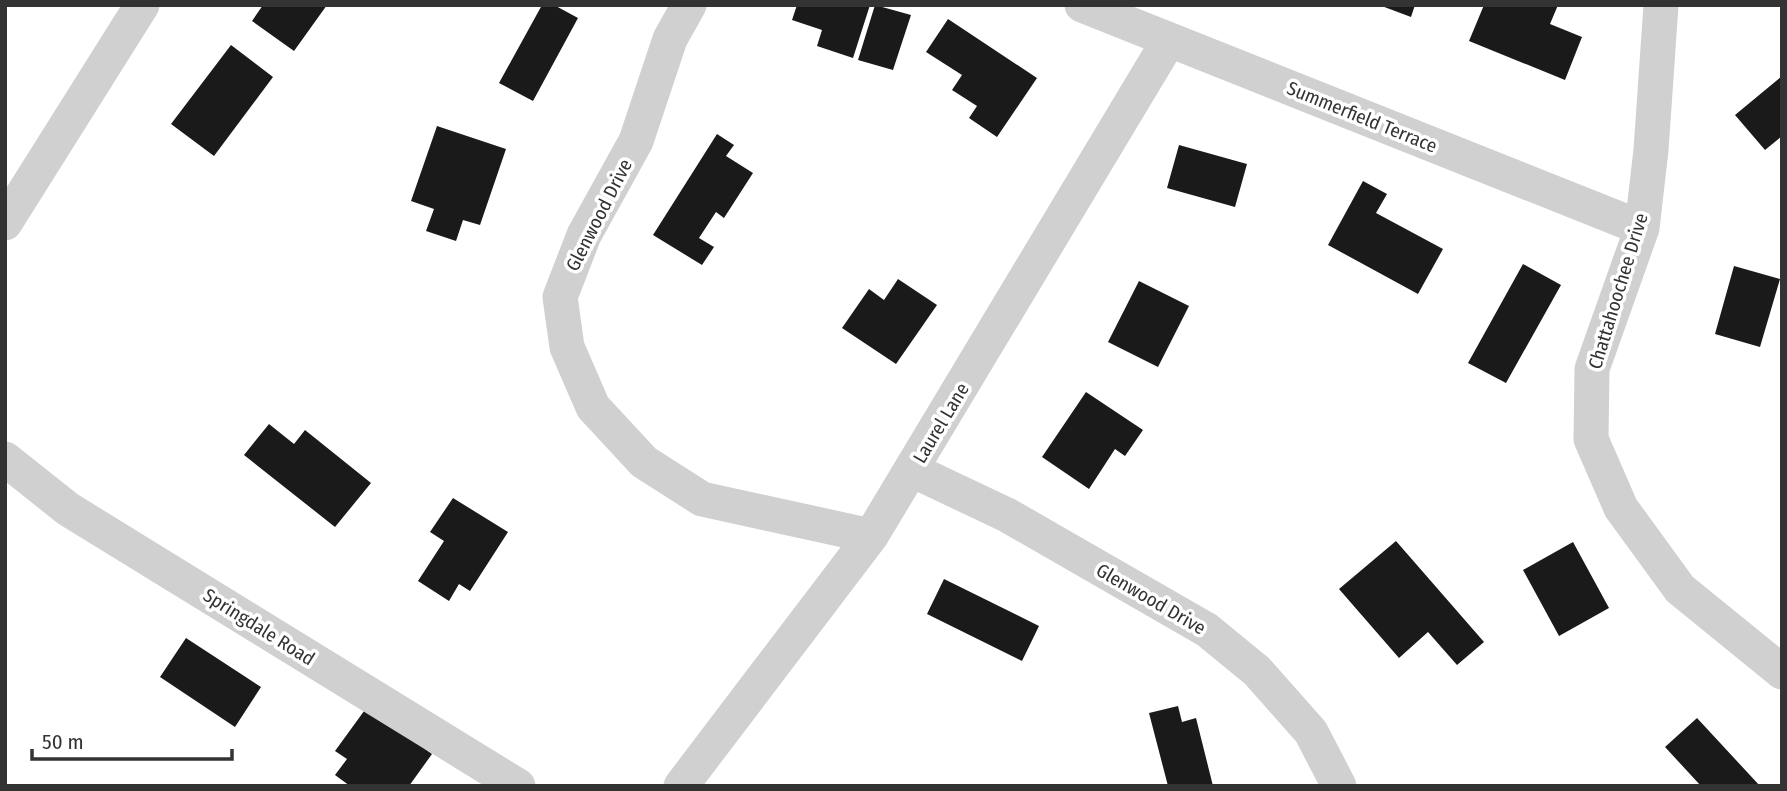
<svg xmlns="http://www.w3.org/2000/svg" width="1787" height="791" font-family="'Fira Sans Condensed',sans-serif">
<rect width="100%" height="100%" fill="#fff"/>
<path fill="#1a1a1a" d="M263 5H327L294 51 252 21Z
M542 5H554L578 18 533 101 499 83Z
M797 5H870L853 58 817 46 822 30 792 20Z
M875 5 911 15 893 70 858 60Z
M1379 5H1415L1411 17Z
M1484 5H1558L1550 24 1582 37 1565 80 1469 41Z
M948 19 1037 78 997 137 969 118 977 106 952 90 962 75 926 52Z
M231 45 273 77 214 156 171 124Z
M1782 76V136L1765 150 1735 115Z
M437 126 506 149 480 225 463 220 456 241 426 231 434 209 411 201Z
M717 134 734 145 726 156 753 173 724 218 716 212 699 238 714 247 702 265 653 235Z
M1179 145 1247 164 1235 207 1167 188Z
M1363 181 1387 194 1376 213 1443 249 1418 294 1328 245Z
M1523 264 1561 285 1506 383 1468 363Z
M1734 266 1780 279 1760 347 1715 334Z
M898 279 937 305 896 364 842 328 869 289 884 300Z
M1139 281 1189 306 1158 367 1108 342Z
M1086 392 1143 430 1125 456 1115 449 1089 489 1042 457Z
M269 424 294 444 305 430 371 483 335 527 244 455Z
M453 498 508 532 470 591 459 584 449 601 418 581 444 541 430 532Z
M1396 541 1484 642 1457 665 1428 632 1399 658 1339 589Z
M1573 542 1609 608 1559 636 1523 570Z
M944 579 1039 626 1022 661 927 614Z
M186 638 261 687 235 727 160 677Z
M1178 706 1182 722 1196 718 1213 786H1168L1149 713Z
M367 707 432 754 409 786H350L335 775 347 759 335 751Z
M1697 718 1760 786H1701L1665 747Z"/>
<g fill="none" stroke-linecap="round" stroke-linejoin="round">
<path stroke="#d0d0d0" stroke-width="35" d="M689 5 670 39 636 141 584 235 560 297 567 347 593 407 644 462 702 499 871 536
M1082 5 1642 228
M1661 5 1651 150 1642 228 1592 369 1591 439 1621 508 1680 589 1782 672
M5 223 142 5
M5 459 68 509 518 786
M912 470 1007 515 1207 630 1257 671 1311 732 1339 786
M681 786 871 536 1169 40"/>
</g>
<g text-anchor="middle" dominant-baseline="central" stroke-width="7" stroke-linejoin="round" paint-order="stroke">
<g font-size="19" fill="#333" stroke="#fff">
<text transform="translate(1362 117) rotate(22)">Summerfield Terrace</text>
<text transform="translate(599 215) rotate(-63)">Glenwood Drive</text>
<text transform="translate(1618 291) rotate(-73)">Chattahoochee Drive</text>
<text transform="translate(941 423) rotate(-59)">Laurel Lane</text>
<text transform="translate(1151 599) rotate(30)">Glenwood Drive</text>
<text transform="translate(259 627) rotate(32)">Springdale Road</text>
</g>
</g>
<rect width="1787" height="791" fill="none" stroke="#333333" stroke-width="14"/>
<path d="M32 749v10h200v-10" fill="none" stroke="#333333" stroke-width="3.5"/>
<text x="42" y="749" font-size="21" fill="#333333" stroke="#ffffff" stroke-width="5" paint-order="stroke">50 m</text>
</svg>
